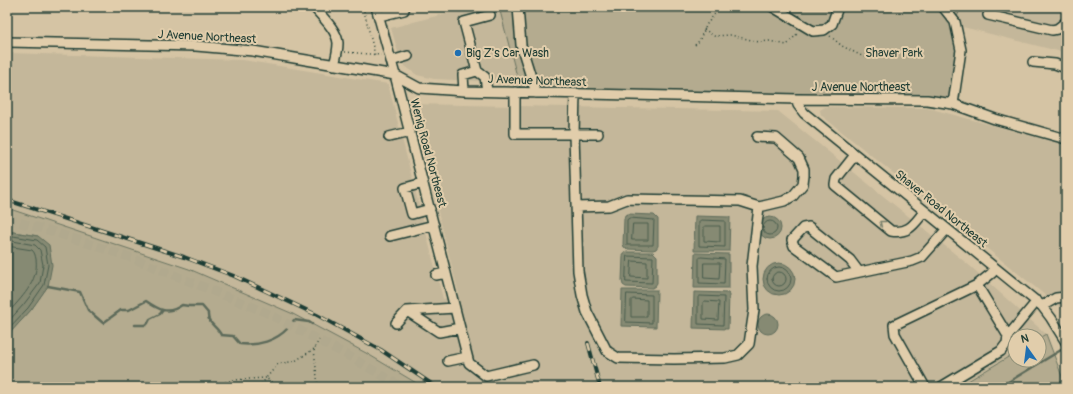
<svg xmlns="http://www.w3.org/2000/svg" width="1073" height="394" font-family="Pangolin,sans-serif">
<rect width="100%" height="100%" fill="#d5c4a4"/>
<filter id="ink" filterUnits="userSpaceOnUse"><feTurbulence type="fractalNoise" baseFrequency=".025" numOctaves="2"/><feDisplacementMap in="SourceGraphic" scale="8" xChannelSelector="R" yChannelSelector="G"/><feConvolveMatrix kernelMatrix="1 2 1 2 8 2 1 2 1" color-interpolation-filters="sRGB"/></filter>
<g filter="url(#ink)">
<path fill="#c4b79a" d="M470 7H499L519 83 434 79 417 75 405 66 398 52 391 28Z
M961 7H1066V49L1062 52 959 26 957 17Z
M7 53 243 60 388 84 443 299 459 295 411 104 778 111 970 266 1046 334 1039 338V336H1015V353L958 387H423L366 353 189 269 7 208Z
M825 107 928 108 1066 145V312L821 115 820 110Z"/>
<path fill="#b4ab8f" stroke="#6a7462" d="M499 7H961L957 17 965 49 953 104 521 92Z
M7 208 189 269 291 313 366 353 423 387H7V336L31 310 48 286 38 236 7 231Z
M1046 334 1066 387H958L1015 353V360H1039V338Z"/>
<path fill="#868a73" stroke="#5d6b5a" d="M628 214 654 215 658 219V246L656 249 653 250 627 249 624 247 623 244 624 219 625 215Z
M695 216 730 217 729 251H694Z
M759 228a11 11 0 1 1 22 0a11 11 0 1 1-22 0Z
M7 231 38 236 49 245 52 265 48 286 31 310 7 336Z
M627 252H653L657 256V283L655 286 652 288 626 287 623 285 622 281 623 256 624 253Z
M695 253 729 254V288H694Z
M763 279a16 16 0 1 1 32 0a16 16 0 1 1-32 0Z
M622 290H657L656 327 621 326Z
M694 292 729 293 728 329 693 328Z
M758 324a10 10 0 1 1 20 0a10 10 0 1 1-20 0Z"/>
<g fill="none" stroke-linecap="round" stroke-linejoin="round">
<path stroke="#485c4d" stroke-width="1" d="M630 218 654 220 653 245H627V220Z
M701 220 725 221V247L699 246V222Z
M763 228a7 7 0 1 1 14 0a7 7 0 1 1-14 0Z
M633 224H648V240H632Z
M705 226H720V242L704 241V227Z
M7 235 37 240 45 247 48 265 44 285 28 308 7 330
M7 240 35 245 40 250 43 265 40 283 24 304 7 323
M7 246 32 250C35 253 35 255 36 259 39 282 21 298 7 314
M627 256 653 257 652 283 626 282Z
M701 257 725 259 724 284 699 283V259Z
M632 261 647 262V278L631 277Z
M704 263H720L719 279 704 278Z
M767 279a12 12 0 1 1 24 0a12 12 0 1 1-24 0Z
M772 279a7 7 0 1 1 14 0a7 7 0 1 1-14 0Z
M627 294 652 295V323L626 322Z
M700 296 724 297 723 325 698 324V298Z
M633 299 647 300V317H631V301Z
M705 301 719 302 718 320 703 319V303Z"/>
<path stroke="#5d6b5a" stroke-width="2.5" d="M48 286 80 292 88 310 103 323 121 310H129L146 301C159 310 168 315 182 305L189 306H202L208 313C207 324 217 326 221 335L233 336 240 344C258 346 276 341 288 328
M292 323 294 320 309 322 312 324
M135 325H146L148 323 150 319 160 314 163 310
M1000 387 1066 347"/>
<path stroke="#b1a98e" stroke-width="9" stroke-dasharray="9 4.5" stroke-linecap="butt" d="M7 219 51 231 132 258 265 312 347 355 402 387"/>
<defs>
<path id="minor" d="M314 7C322 17 337 30 338 43 338 50 336 58 334 65
M376 7 395 75 469 363 486 376 533 365
M518 7 521 45 536 93
M773 7 813 31 824 30 832 24 838 7
M943 7 955 22 961 50 953 104
M988 15 1052 30 1057 29 1066 22
M379 16 404 10
M7 42 196 46 253 51 395 75 419 88 464 91 797 99 927 100 953 104 995 119 1066 139
M391 61 408 56
M1033 62 1055 64 1066 68
M464 91 463 75 477 71
M487 91 485 77 477 71 464 22 490 15
M515 92V134H598
M575 94 574 134 578 271 582 295 587 312 607 351 618 358 674 359 725 358 738 355 749 344 754 310 752 266 759 207 784 201 793 196 803 184 804 176V169L799 158 776 138 757 137
M797 99 798 105 804 113 1042 306 1051 318 1066 342
M389 137 410 132
M855 155 836 179 835 185 891 231C909 234 914 224 924 212
M423 183 405 188 412 214 430 209
M576 207 609 206 627 199 740 201 759 207
M390 236 434 225
M994 268 992 273 977 285 1008 336 1037 301
M859 272 850 260 809 227 803 228 792 240 794 246 836 277 912 261 922 257 946 230
M436 275 446 273
M1042 306 1056 298 1066 297
M407 311 439 332 460 328
M396 323 407 311 455 308
M448 361 467 357
M925 387 895 334 894 325 977 285
M941 387 1001 351 1007 343 1008 336"/>
</defs>
<use href="#minor" stroke="#1f3d34" stroke-width="12"/>
<path stroke="#1f3d34" stroke-width="1.5" stroke-dasharray="1 3" stroke-linecap="butt" d="M363 7 375 55
M704 29 714 36 731 35 759 42 769 41 787 45 798 33
M830 36 842 46 864 57
M695 45 699 41 707 24 720 7
M345 52 381 55
M210 387 233 380 266 378 260 387
M278 387 266 378 278 364 295 361 314 349
M318 387 314 349 319 340
M333 387H351
M1063 387 1066 385"/>
<use href="#minor" stroke="#e1cdab" stroke-width="9"/>
<defs>
<path id="rail" d="M7 200 184 257 234 276 317 315 381 350 436 387
M588 343 600 387"/>
</defs>
<use href="#rail" stroke="#1f3d34" stroke-width="4"/>
<use href="#rail" stroke="#e1cdab" stroke-width="2.5" stroke-dasharray="8" stroke-linecap="butt"/>
</g>
<defs><path id="oneway-chevron" d="M-2-3.5L2.5 0L-2 3.5" fill="none" stroke-width="1.6" stroke-linecap="round" stroke-linejoin="round"/></defs>
<use stroke="#767e6a" href="#oneway-chevron" transform="translate(882 223) rotate(-141)"/>
</g>
<circle fill="#1f6fb2" stroke="#e1cdab" stroke-width="1.5" cx="458" cy="53" r="4"/>
<g text-anchor="middle" dominant-baseline="central" stroke-width="4" stroke-linejoin="round" paint-order="stroke">
<g font-size="12" fill="#1f3d34" stroke="#e1cdab">
<text transform="translate(207 37) rotate(3)">J Avenue Northeast</text>
<text transform="translate(537 81) rotate(2)">J Avenue Northeast</text>
<text x="861" y="87">J Avenue Northeast</text>
<text transform="translate(428 153) rotate(75)">Wenig Road Northeast</text>
<text transform="translate(941 209) rotate(39)">Shaver Road Northeast</text>
</g>
<g font-size="12" fill="#1f3d34" stroke="#e1cdab" text-anchor="start">
<text x="466" y="53">Big Z's Car Wash</text>
</g>
<g font-size="12" fill="#264239" stroke="#e1cdab">
<text x="894" y="53">Shaver Park</text>
</g>
</g>
<rect width="1073" height="394" fill="none" stroke="#e1cdab" stroke-width="24"/>
<rect x="12" y="12" width="1049" height="370" fill="none" stroke="#1f3d34" stroke-width="1.5" filter="url(#ink)"/>
<g transform="translate(1027 348) rotate(346)"><circle r="19" fill="#e1cdab" stroke="#93937b"/>
<path d="M0-3L7 15L0 10L-7 15Z" fill="#1f6fb2"/>
<text y="-6" font-size="11" font-weight="bold" text-anchor="middle" fill="#1f3d34">N</text>
</g>
</svg>
